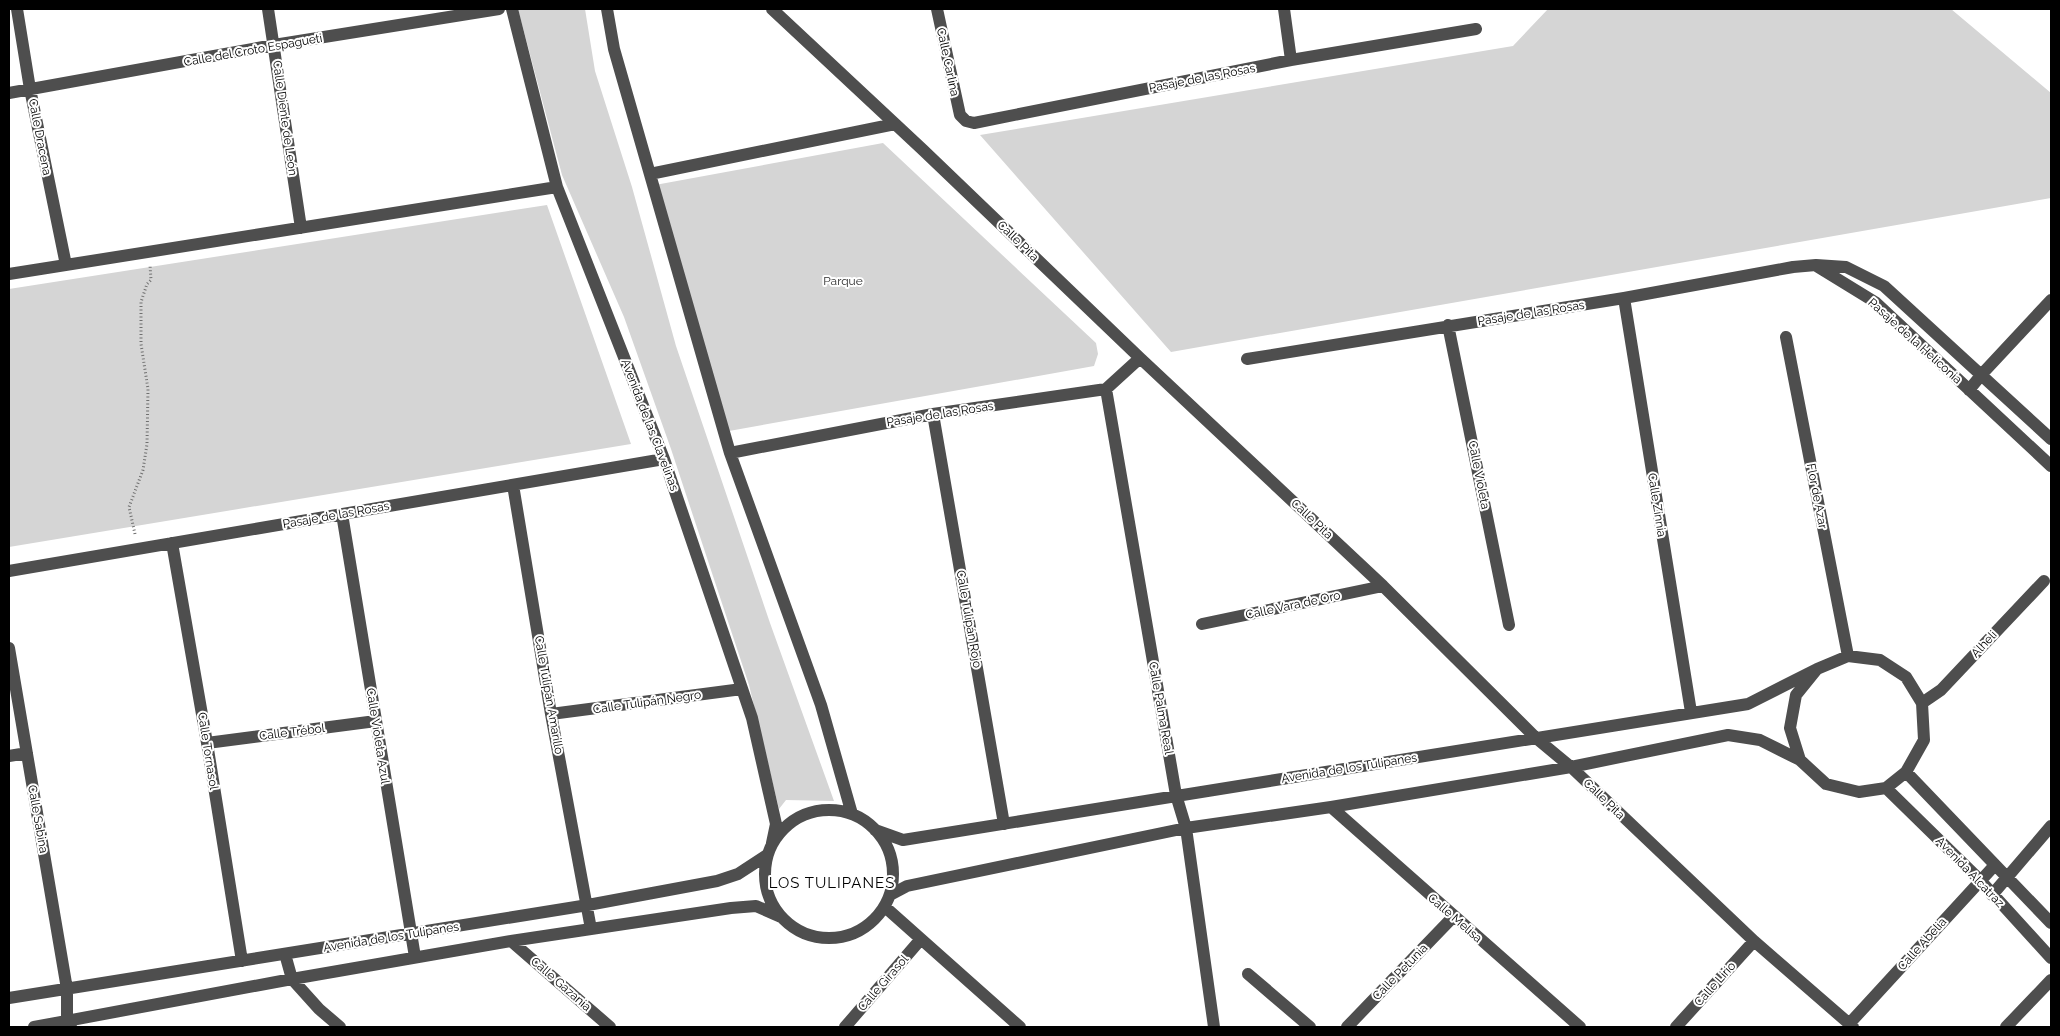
<svg xmlns="http://www.w3.org/2000/svg" width="2060" height="1036" font-family="Raleway,sans-serif">
<rect width="100%" height="100%" fill="#fff"/>
<path fill="#d5d5d5" d="M518 9H585L595 71 632 187 676 346 770 623 834 801 786 800 779 809 749 685 671 449 624 317 562 175Z
M1548 9H1951L2051 93V198L1171 352 980 135 1513 46Z
M883 143 1096 343 1098 354 1094 366 729 431 655 185Z
M547 205 631 444 9 547V289Z"/>
<g fill="none" stroke-linecap="round" stroke-linejoin="round">
<path stroke="#707070" stroke-width="3" stroke-dasharray="1 2.5" stroke-linecap="butt" d="M135 534 129 507 143 470 147 444 148 389 141 344V302L147 284 151 280 150 265"/>
<path stroke="#4e4e4e" stroke-width="12" d="M17 9 30 89 66 265
M268 9 301 228
M512 9 557 187 664 459 752 718 776 824 772 843
M607 9 614 49 730 453 821 705 852 814
M772 9 923 150 1140 358 1383 586 1536 738 1571 767 1754 941 1853 1027
M937 9 960 115 966 121 974 123 1291 60 1476 29
M1284 9 1291 60
M9 93 274 45 499 9
M650 174 895 124
M1818 267 1875 302 2051 466
M9 274 557 187
M1624 298 1691 712
M1448 325 1509 625
M1786 337 1848 656
M1247 359 1624 298 1793 267 1816 265 1846 267 1884 286 2051 439
M1106 389 1176 795 1186 828 1214 1027
M1969 390 1982 374 2051 300
M933 414 1004 824
M730 453 933 414 1106 389 1140 358
M513 485 551 714 591 929
M342 514 415 957
M172 543 207 743 242 961
M9 571 664 459
M1202 624 1383 586
M9 648 67 989V1021L71 1027
M1922 703 1941 690 2044 581
M551 714 742 689
M207 743 376 721
M9 756 27 753
M1906 772 2051 923
M1886 788 1980 880 2051 958
M1331 807 1580 1027
M765 874a64 64 0 1 1 128 0a64 64 0 1 1-128 0Z
M875 830 903 840 1748 704 1817 669 1848 656 1880 660 1906 677 1922 703 1924 740 1906 772 1886 788 1859 792 1826 784 1800 760 1790 728 1796 695 1817 669
M890 895 907 886 1186 828 1331 807 1571 767 1728 735 1760 740 1800 760
M1992 895 2051 826
M885 907 1020 1027
M511 941 610 1027
M285 954 292 979 319 1009 340 1027
M1248 974 1310 1027
M9 998 588 905 717 881 738 874 767 855
M1849 1024 1995 865
M34 1027 292 979 511 941 731 908 756 906 781 917
M845 1027 921 939
M1347 1027 1453 917
M1676 1027 1754 941
M2006 1027 2051 980"/>
</g>
<g text-anchor="middle" dominant-baseline="central" stroke-width="4" stroke-linejoin="round" paint-order="stroke">
<g font-size="12" fill="#000" stroke="#fff">
<text transform="translate(253 50) rotate(-10)">Calle del Croto Espagueti</text>
<text transform="translate(948 62) rotate(78)">Calle Carlina</text>
<text transform="translate(1202 78) rotate(-11)">Pasaje de las Rosas</text>
<text transform="translate(285 118) rotate(82)">Calle Diente de León</text>
<text transform="translate(40 137) rotate(79)">Calle Dracena</text>
<text transform="translate(1018 241) rotate(44)">Calle Pita</text>
<text transform="translate(1531 313) rotate(-9)">Pasaje de las Rosas</text>
<text transform="translate(1915 341) rotate(42)">Pasaje de la Heliconia</text>
<text transform="translate(940 414) rotate(-9)">Pasaje de las Rosas</text>
<text transform="translate(650 425) rotate(69)">Avenida de las Clavelinas</text>
<text transform="translate(1479 475) rotate(79)">Calle Violeta</text>
<text transform="translate(1817 496) rotate(79)">Flor de Azar</text>
<text transform="translate(1657 505) rotate(81)">Calle Zinnia</text>
<text transform="translate(336 515) rotate(-10)">Pasaje de las Rosas</text>
<text transform="translate(1312 519) rotate(43)">Calle Pita</text>
<text transform="translate(1293 605) rotate(-12)">Calle Vara de Oro</text>
<text transform="translate(969 619) rotate(80)">Calle Tulipán Rojo</text>
<text transform="translate(1984 644) rotate(-47)">Alheli</text>
<text transform="translate(549 695) rotate(80)">Calle Tulipán Amarillo</text>
<text transform="translate(647 702) rotate(-8)">Calle Tulipán Negro</text>
<text transform="translate(1161 708) rotate(80)">Calle Palma Real</text>
<text transform="translate(292 732) rotate(-7)">Calle Trébol</text>
<text transform="translate(378 736) rotate(81)">Calle Violeta Azul</text>
<text transform="translate(208 751) rotate(81)">Calle Tornasol</text>
<text transform="translate(1349 768) rotate(-9)">Avenida de los Tulipanes</text>
<text transform="translate(1604 799) rotate(44)">Calle Pita</text>
<text transform="translate(38 819) rotate(80)">Calle Sabina</text>
<text transform="translate(1970 872) rotate(46)">Avenida Alcatraz</text>
<text transform="translate(1455 918) rotate(41)">Calle Melisa</text>
<text transform="translate(391 937) rotate(-9)">Avenida de los Tulipanes</text>
<text transform="translate(1922 944) rotate(-48)">Calle Abelia</text>
<text transform="translate(1400 972) rotate(-46)">Calle Petunia</text>
<text transform="translate(883 983) rotate(-49)">Calle Girasol</text>
<text transform="translate(561 984) rotate(41)">Calle Gazania</text>
<text transform="translate(1715 984) rotate(-48)">Calle Lirio</text>
</g>
<g font-size="12" fill="#2c2c2c" stroke="#fff">
<text x="843" y="281">Parque</text>
</g>
<g font-size="15" letter-spacing="1" fill="#000" stroke="#fff">
<text x="832" y="883">LOS TULIPANES</text>
</g>
</g>
<rect width="2060" height="1036" fill="none" stroke="#000000" stroke-width="20"/>
</svg>
